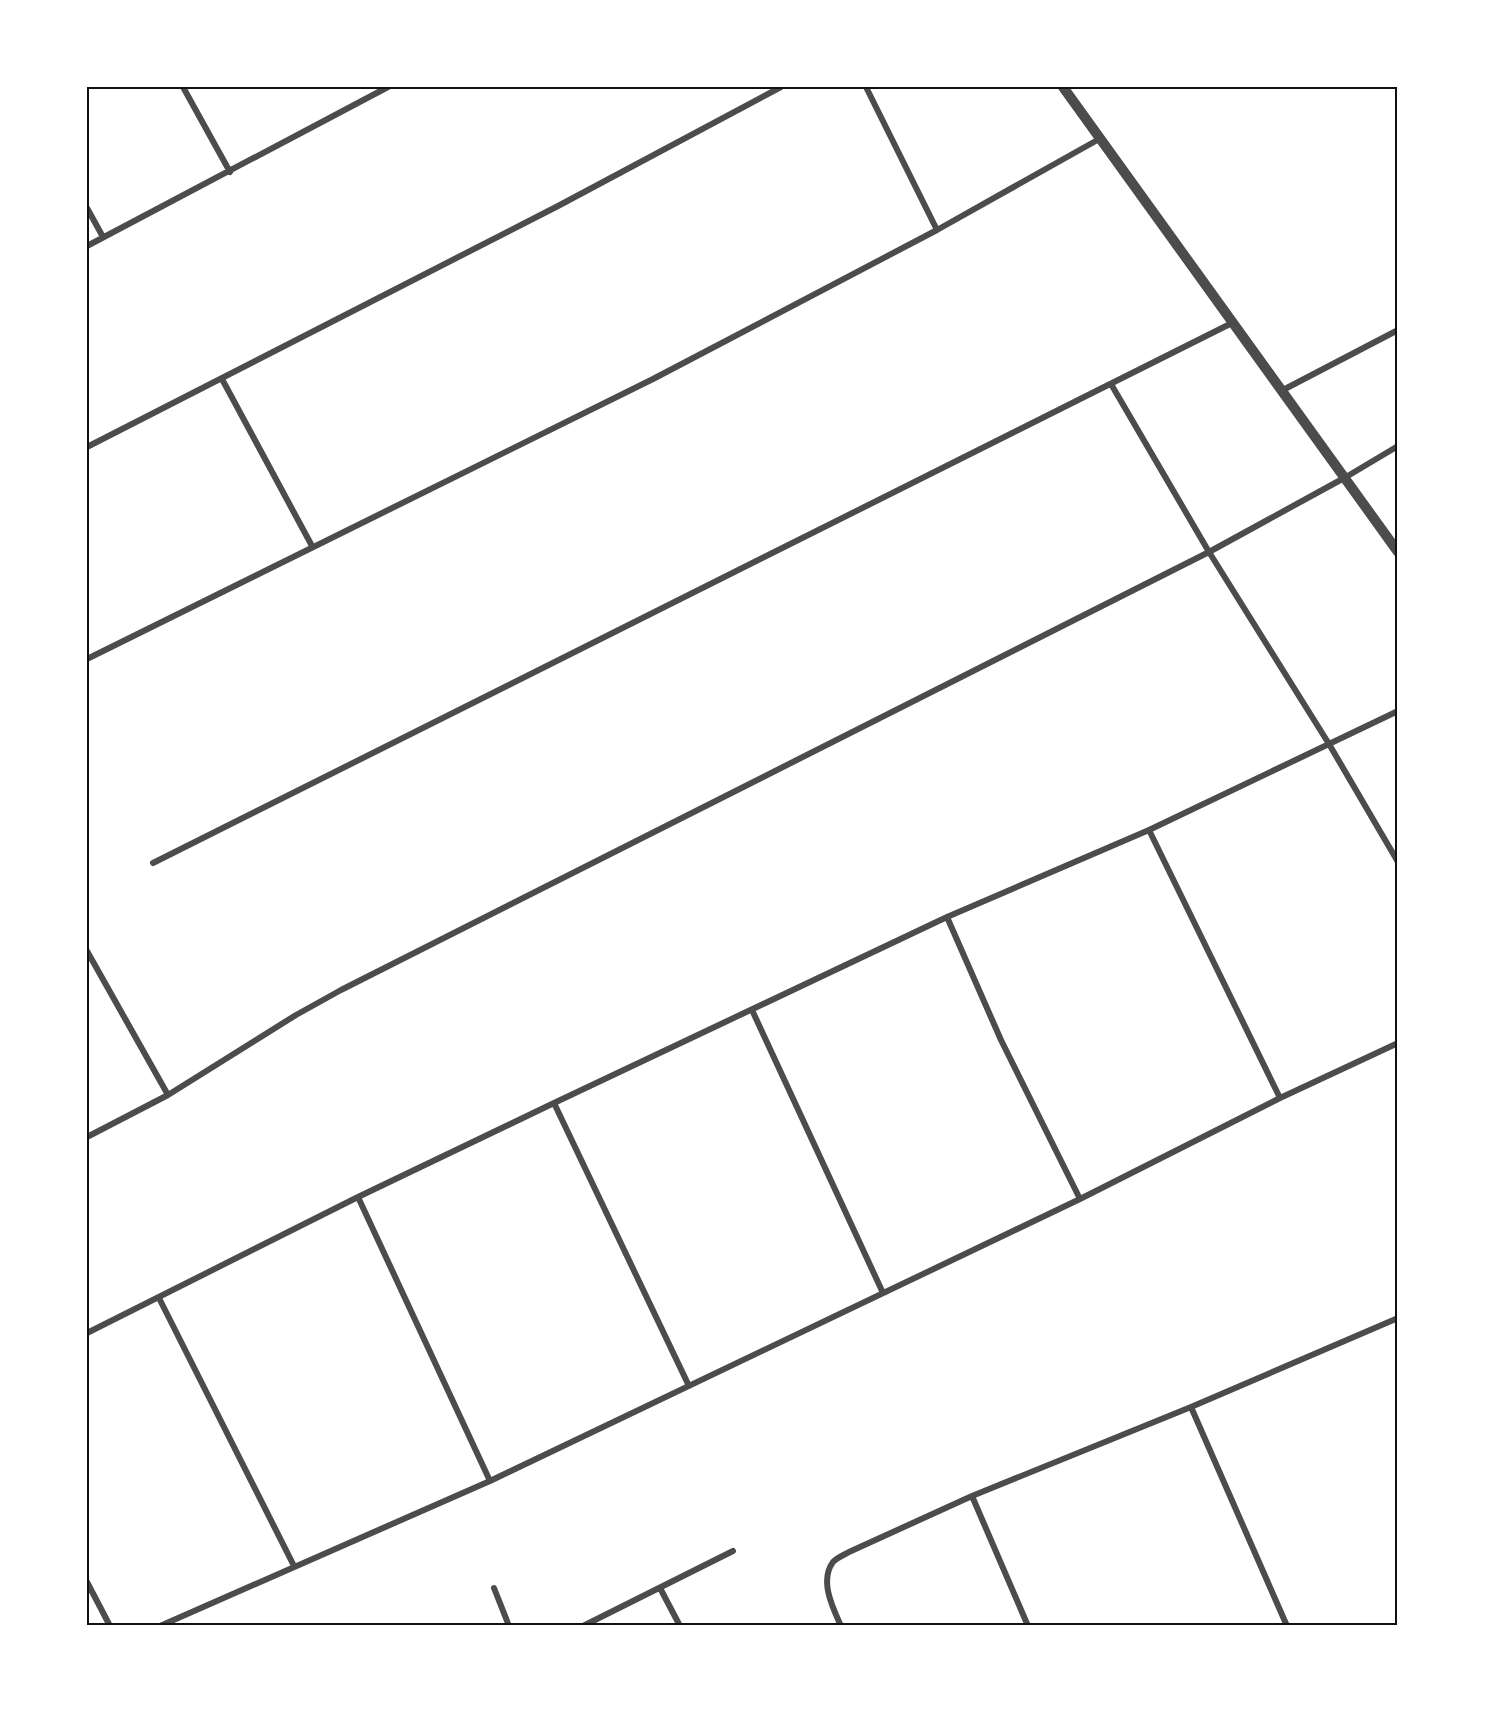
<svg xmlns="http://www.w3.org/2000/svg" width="1485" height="1713" font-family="Manrope,sans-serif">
<rect width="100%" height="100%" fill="#fff"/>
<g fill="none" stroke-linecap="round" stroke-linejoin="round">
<path stroke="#4c4c4c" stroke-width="6" d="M183 87 230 172
M866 87 937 230
M87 208 103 237
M87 246 388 87
M222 379 312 546
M1111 384 1209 552 1329 744 1398 862
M1281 391 1398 330
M87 447 558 206 781 87
M87 659 653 379 937 230 1101 138
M1149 830 1280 1098
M153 863 1232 323
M947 917 1001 1040 1080 1199
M87 951 168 1095 296 1015 341 990 1209 552 1346 477 1398 446
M752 1010 883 1293
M554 1103 689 1386
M87 1137 168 1095
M358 1197 490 1481
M159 1298 294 1566
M87 1333 358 1197 554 1103 947 917 1149 830 1398 711
M1191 1407 1287 1626
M972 1496 1028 1626
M87 1582 110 1626
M494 1588 509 1626
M660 1588 680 1626
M160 1626 490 1481 1080 1199 1280 1098 1398 1043
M583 1626 733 1551
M841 1626C833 1608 819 1581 833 1562 836 1558 844 1555 849 1552L972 1496 1191 1407 1398 1318"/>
<path stroke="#4c4c4c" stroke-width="10" d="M1063 87 1398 552"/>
</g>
<rect width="1485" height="1713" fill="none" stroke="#ffffff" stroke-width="177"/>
<rect x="88" y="88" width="1308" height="1536" fill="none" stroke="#111" stroke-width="2"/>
</svg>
